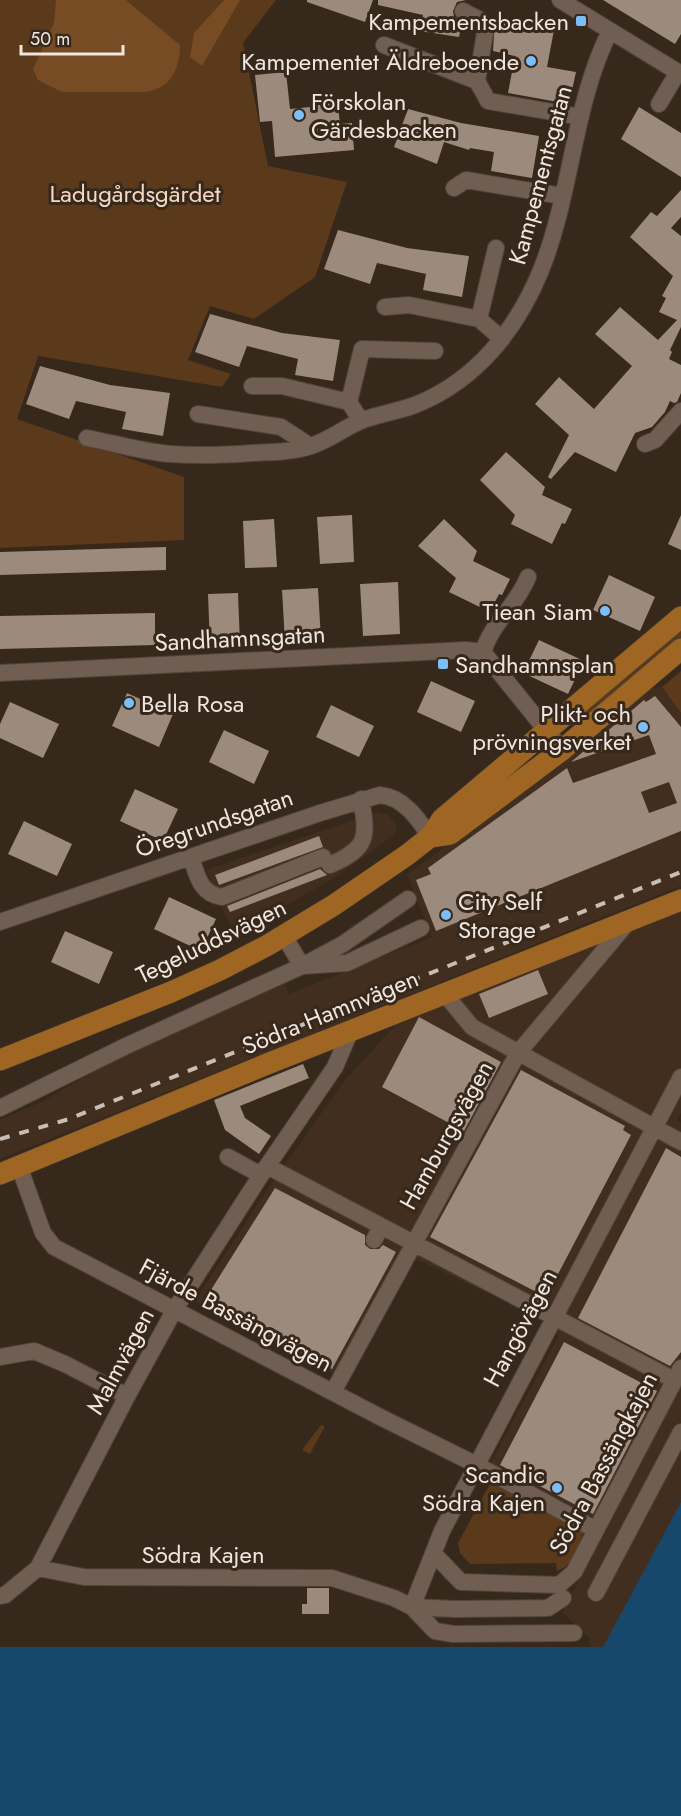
<svg xmlns="http://www.w3.org/2000/svg" width="681" height="1816" font-family="Jost,sans-serif">
<rect width="100%" height="100%" fill="#37281c"/>
<path fill="#422e1e" d="M662 687 681 713V886L0 1159V1120L43 1101 127 1052 285 984 289 994 432 937 407 875 581 745 651 688Z
M377 812 388 815 397 826 394 835 337 876 235 936 206 870Z
M681 907V1112L677 1120 681 1123V1502L604 1647H591L589 1638 562 1612 608 1528 490 1464 559 1335 538 1317 416 1259 349 1381 195 1301 270 1185 345 1080 395 1026Z"/>
<path fill="#5b391b" d="M0 0H276L243 43 268 166 347 182 315 277 254 319 210 306 188 360 231 374 222 387 38 356 17 419 184 477V540L0 548Z
M681 629V641L582 724 576 717Z
M681 671V713L662 687Z
M321 1425 325 1426 310 1454 302 1450Z
M491 1482 584 1529C579 1548 577 1563 557 1571L556 1563 470 1564 460 1553 458 1543Z"/>
<path fill="#774b24" d="M56 0H126L180 45C180 70 170 89 145 92H62L38 80 33 69 54 23Z
M224 0H240L202 66 190 57 194 33Z"/>
<path fill="#18476c" d="M681 1502V1816H0V1647H603Z"/>
<path fill="#9c8a7c" fill-rule="evenodd" d="M307 0H373L365 22 307 2Z
M378 0H466L457 2 453 11 454 17 462 22 459 37 420 31 423 15 378 5Z
M603 0H681V34L675 44Z
M495 19 554 30 547 67 576 72 569 104 508 93 515 56 493 51Z
M286 72 290 109 310 107V100L337 97 340 124 352 123 354 150 275 157 272 121 260 122 255 75Z
M639 107 681 133V177L621 139Z
M408 109 461 123 539 136 532 178 491 171 494 152 470 148 469 150 444 142 437 164 394 147Z
M681 190V217L671 228 681 236V327L670 350 672 352 669 359 681 365V393L677 402 674 403 670 401 665 412 652 427 635 433 616 472 575 452 551 479 548 477 569 435 535 404 559 377 594 409 632 366 595 334 620 307 658 340 677 320 659 312 666 298 662 296 673 276 630 237 651 212 657 216Z
M338 230 407 248 469 256 462 297 423 290 426 274 377 263 370 284 324 269Z
M210 314 282 333 340 340 333 381 295 375 298 359 247 346 239 367 195 352Z
M40 366 110 385 170 393 163 436 122 429 126 412 76 401 69 419 26 404Z
M506 452 545 487 542 495 572 509 565 524 562 523 552 544 511 524 515 515 480 480Z
M352 515 354 562 320 564 317 517Z
M681 515V550L668 544Z
M274 519 277 567 245 568 243 521Z
M444 519 477 551 473 561 510 579 502 595 499 594 490 612 449 592 456 578 418 546Z
M166 547V570L0 575V552Z
M609 575 655 597 640 631 593 610Z
M398 582 400 634 363 636 360 584Z
M318 588 321 640 285 642 282 590Z
M238 593 240 644 210 646 208 594Z
M155 613V645L0 649V616Z
M539 640 584 661 568 694 523 673Z
M431 681 475 701 461 732 417 712Z
M127 693 173 714 159 747 112 726Z
M655 696 681 727V831L436 931 416 880 431 874 428 868 567 768 573 783 656 754 649 735 571 762 644 700 646 702ZM669 782 677 803 649 813 641 792Z
M10 702 59 724 43 758 0 738V724Z
M331 705 374 726 359 757 316 737Z
M224 730 269 751 254 784 209 762Z
M135 789 178 809 163 841 120 821Z
M24 821 72 844 57 876 8 854Z
M319 836 323 847 219 885 215 875Z
M320 869 327 875 230 912 227 906Z
M169 897 216 919 201 951 154 929Z
M65 931 113 952 99 984 51 962Z
M538 970 548 994 489 1018 479 994Z
M419 1017 501 1062 464 1131 382 1087Z
M303 1064 309 1078 240 1106 245 1118 271 1136 259 1154 225 1130 214 1100Z
M521 1070 625 1126 623 1130 631 1135 546 1297 430 1237Z
M666 1148 681 1157V1352L670 1366 578 1318Z
M275 1188 365 1235V1245L370 1249H379L383 1245 396 1252 332 1369 204 1301Z
M564 1342 657 1391 593 1514 500 1465Z
M307 1588H329V1614H302V1604H307Z"/>
<g fill="none" stroke-linecap="round" stroke-linejoin="round">
<defs>
<path id="minor" d="M560 0 681 74
M463 11 482 21 485 33 477 81
M384 45 477 81 488 101 581 117
M659 104 678 72
M454 188 466 180 562 196
M385 307 409 305 479 319 502 339
M479 319 496 248
M252 386H282L349 402
M198 414 281 427 310 446
M361 421 349 402 362 349 435 351
M87 438C114 443 143 452 171 454 198 456 225 455 252 453 272 452 292 452 311 446 330 440 345 427 363 420 380 414 399 411 415 405 476 381 517 329 541 270 572 193 573 105 610 31
M645 444 655 440 681 411
M483 652 562 750
M483 652C492 622 516 607 528 577
M0 673 466 650 483 652
M191 857C197 875 200 894 222 897L323 857
M330 865C368 848 368 838 361 799
M0 922 320 813 380 795C403 797 418 818 430 837
M284 936 302 966 343 944 408 899
M444 993 472 1027 681 1142
M0 1108 126 1046 302 966 347 963 421 928
M228 1157 261 1175
M19 1166 43 1233 54 1247 382 1418 477 1465 596 1530
M267 1166 674 1380
M374 1240 381 1227
M0 1357 34 1351 65 1364 127 1396
M333 1392 518 1053 628 922
M434 1554 461 1582 559 1585 574 1572 681 1368
M38 1568 84 1577 332 1578 394 1598 412 1607 435 1631 453 1634 574 1633
M596 1593 681 1432
M0 1596 5 1595 38 1568 125 1400 175 1309 261 1175 335 1067 350 1032
M563 1598 548 1608 455 1609 412 1607 442 1531 681 1077"/>
<path id="major" d="M430 837 450 834 562 750 681 649
M0 1060 171 992 220 970 268 945 334 905 407 855 430 837 442 819 681 617
M0 1174 267 1064 681 900"/>
</defs>
<use href="#minor" stroke="#50443a" stroke-width="18"/>
<use href="#major" stroke="#50443a" stroke-width="22"/>
<use href="#minor" stroke="#6f5e51" stroke-width="16"/>
<use href="#major" stroke="#9e6523" stroke-width="21"/>
<path stroke="#c9beb6" stroke-width="4" stroke-dasharray="10 10" stroke-linecap="butt" d="M0 1139 69 1119 681 872"/>
</g>
<g fill="#7bbef8" stroke="#37281c" stroke-width="2">
<rect x="575" y="15" width="12" height="12" rx="3"/>
<circle cx="531" cy="61" r="6"/>
<circle cx="299" cy="115" r="6"/>
<circle cx="605" cy="611" r="6"/>
<rect x="437" y="658" width="12" height="12" rx="3"/>
<circle cx="129" cy="703" r="6"/>
<circle cx="643" cy="727" r="6"/>
<circle cx="446" cy="915" r="6"/>
<circle cx="557" cy="1488" r="6"/>
</g>
<g text-anchor="middle" dominant-baseline="central" stroke-width="6" stroke-linejoin="round" paint-order="stroke">
<g font-size="24" fill="#f0e6df" stroke="#37281c" text-anchor="end">
<text x="569" y="21">Kampementsbacken</text>
<text x="519" y="61">Kampementet Äldreboende</text>
<text x="311" y="101" text-anchor="start">Förskolan<tspan x="311" dy="28">Gärdesbacken</tspan></text>
<text x="593" y="611">Tiean Siam</text>
<text x="455" y="664" text-anchor="start">Sandhamnsplan</text>
<text x="141" y="703" text-anchor="start">Bella Rosa</text>
<text x="631" y="713">Plikt- och<tspan x="631" dy="28">prövningsverket</tspan></text>
<text x="458" y="901" text-anchor="start">City Self<tspan x="458" dy="28">Storage</tspan></text>
<text x="545" y="1474">Scandic<tspan x="545" dy="28">Södra Kajen</tspan></text>
</g>
<g font-size="24" fill="#f0e6df" stroke="#37281c">
<text transform="translate(540 175) rotate(-75)">Kampementsgatan</text>
<text transform="translate(240 638) rotate(-3)">Sandhamnsgatan</text>
<text transform="translate(214 823) rotate(-19)">Öregrundsgatan</text>
<text transform="translate(211 941) rotate(-26)">Tegeluddsvägen</text>
<text transform="translate(330 1012) rotate(-22)">Södra Hamnvägen</text>
<text transform="translate(446 1135) rotate(-61)">Hamburgsvägen</text>
<text transform="translate(236 1315) rotate(28)">Fjärde Bassängvägen</text>
<text transform="translate(520 1328) rotate(-62)">Hangövägen</text>
<text transform="translate(120 1361) rotate(-62)">Malmvägen</text>
<text transform="translate(603 1463) rotate(-62)">Södra Bassängkajen</text>
<text x="203" y="1554">Södra Kajen</text>
</g>
<g font-size="24" fill="#f5d8c2" stroke="#37281c">
<text x="135" y="193">Ladugårdsgärdet</text>
</g>
</g>
<path d="M21 45v9h102v-9" fill="none" stroke="#f0e6df" stroke-width="3"/>
<text x="30" y="45" font-size="18" fill="#f0e6df" stroke="#37281c" stroke-width="4.5" paint-order="stroke">50 m</text>
</svg>
